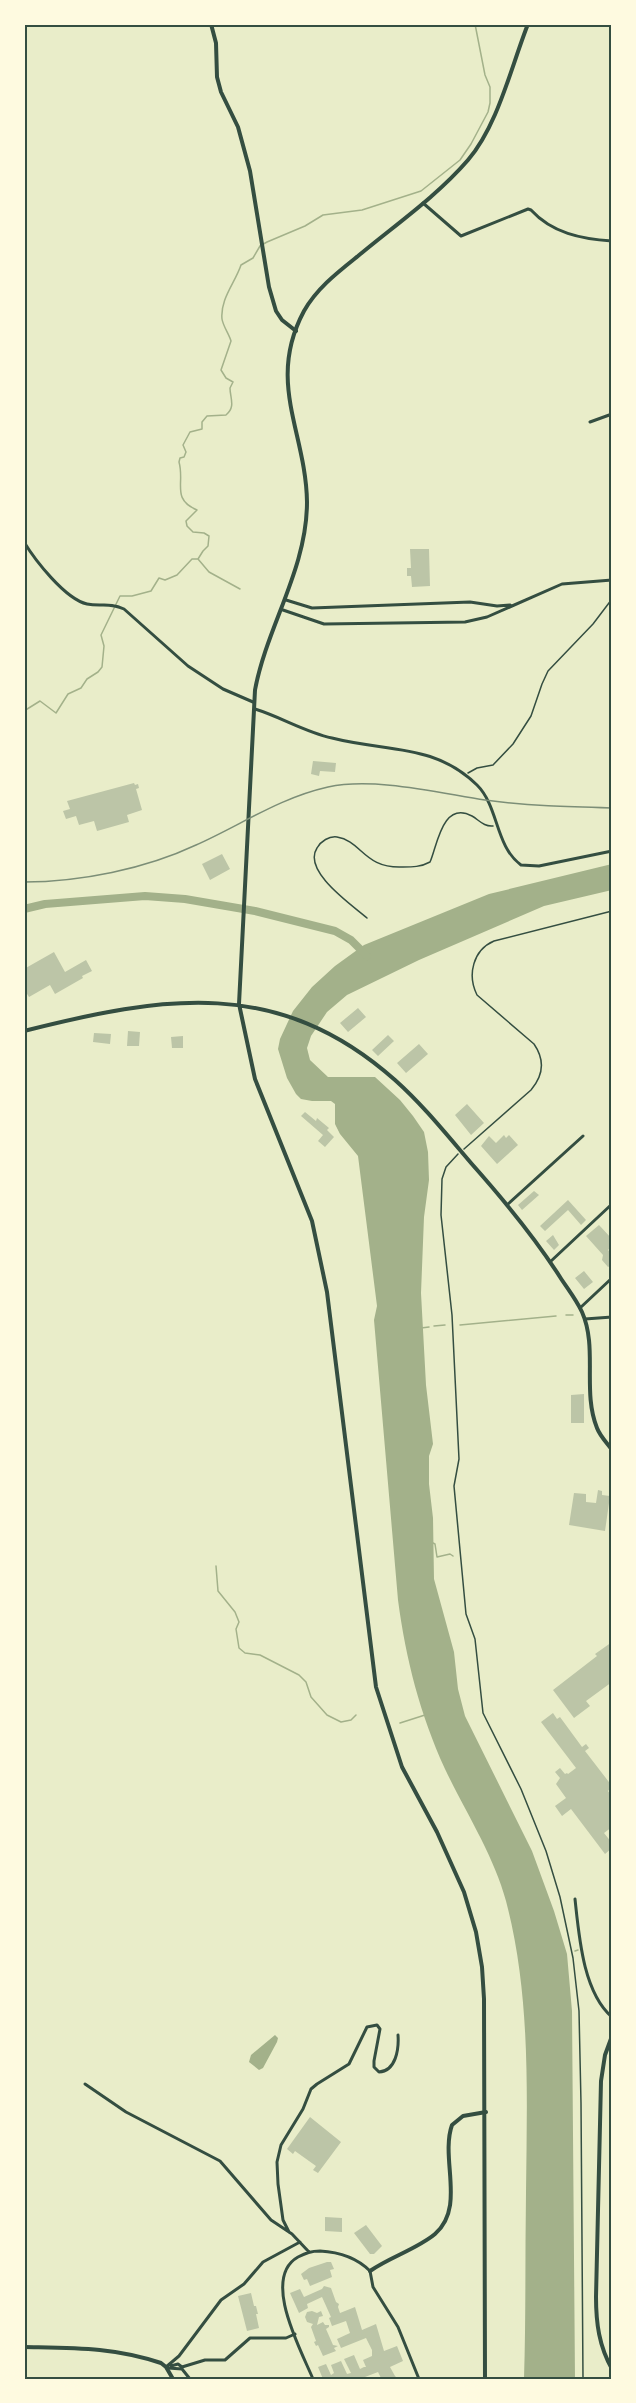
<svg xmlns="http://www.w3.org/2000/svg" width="636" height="2403" font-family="'Archivo Narrow',sans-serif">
<rect width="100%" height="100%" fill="#e9edc9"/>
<path fill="#a3b18a" d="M612 864V890L544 906 419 960 347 995 327 1012 311 1036 307 1048 310 1060 328 1077H375L400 1100 413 1116 424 1132 428 1152 429 1180 424 1217 421 1293 426 1385 433 1444 429 1456V1484L433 1518 434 1579 454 1652 458 1689 465 1716 532 1851 554 1911 567 1954 572 2011 575 2379H524C526 2317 525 2255 526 2193 527 2095 531 1996 506 1901 494 1856 465 1811 445 1769 420 1714 406 1660 398 1600L374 1320 377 1306 358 1156 340 1134 335 1124V1104L331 1101H312L301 1099 296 1094 287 1078 278 1049 280 1039 293 1011 312 987 335 966 364 945 489 894Z
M275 2035 278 2038 277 2042 263 2068 259 2070 249 2062 251 2055Z"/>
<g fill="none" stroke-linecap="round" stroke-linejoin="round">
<path stroke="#a3b18a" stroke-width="1.5" d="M198 559 209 572 240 589
M24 711 40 701 56 713 68 694 81 688 87 679 98 672 102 667 104 646 101 635 120 596H132L151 591 159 578 165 580 177 575 192 559H198L203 551 208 546 209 536 204 533 193 532 187 526 186 521 197 510C171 499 185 483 179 462L180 458 184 457 186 452 183 445 190 432 202 429V422L207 416 226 415C236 407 230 398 230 388L233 382 226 378 221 370 231 341C229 334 223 326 222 319 220 299 235 283 241 265L253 258 260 246 267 242 305 226 323 215 362 210 421 191 460 160 471 144 488 112 490 103V87L485 75 475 24
M566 1315H573
M460 1325 556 1316
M434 1326 445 1325
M421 1328 429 1327
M433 1543 435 1544 437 1557 450 1554 453 1556
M216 1566 218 1591 235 1612 239 1622 236 1629 239 1648 245 1653 260 1655 299 1675 306 1682 311 1697 327 1715 341 1722 351 1720 356 1715
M400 1723 425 1715
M575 1951 578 1950"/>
<path stroke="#a3b18a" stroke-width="8" d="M24 909 45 904 145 896 185 899 255 911 335 931 351 940 367 956"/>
</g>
<path fill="#bcc5a7" d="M410 549H429L430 586 412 587 411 576H407V568H411Z
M313 761 336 763 335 772 320 771 319 776 311 774Z
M134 783 135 785 138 784 139 788 136 789 142 810 127 815 129 822 97 831 94 821 79 825 76 816 66 819 63 811 70 809 67 801Z
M222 854 230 869 210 880 202 864Z
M54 952 65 972 86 960 92 971 82 976 83 978 55 994 50 985 29 997 24 989V969Z
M358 1008 366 1017 348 1032 340 1023Z
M128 1031 140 1032 139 1046H127Z
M94 1033 111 1034 110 1044 93 1042Z
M388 1035 394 1041 378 1056 372 1050Z
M183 1036V1048H172L171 1037Z
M419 1044 428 1054 406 1073 397 1063Z
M467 1104 484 1123 471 1135 455 1115Z
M305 1112 316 1121 317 1118 329 1128 327 1130 334 1137 325 1147 318 1141 323 1135 301 1116Z
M504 1135 506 1138 509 1135 518 1145 497 1164 481 1146 489 1136 496 1143Z
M534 1191 539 1195 522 1210 518 1205Z
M568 1200 586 1220 581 1225 568 1210 545 1231 540 1226Z
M599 1225 612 1239V1246L608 1250 612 1254V1268L610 1266 608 1267 602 1260 603 1255 586 1236Z
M553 1235 559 1245 554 1250 546 1241Z
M584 1271 593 1282 584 1289 575 1278Z
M584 1394V1423H571V1395Z
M598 1490 602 1491V1495L610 1496 605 1531 569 1525 574 1493 586 1494V1502L596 1503Z
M612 1642V1682L586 1701 590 1706 574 1718 553 1690 597 1656 595 1654Z
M553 1713 557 1719 560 1717 582 1747 586 1744 589 1748 585 1751 612 1786 608 1791 612 1797V1827L604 1833 612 1843V1848L605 1854 571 1809 562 1816 555 1806 566 1798 556 1784 560 1778 555 1772 560 1768 565 1774 567 1773 568 1774 576 1768 541 1722Z
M310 2117 341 2142 318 2173 313 2170 316 2166 295 2151 293 2154 287 2149Z
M325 2217 342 2218V2232L325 2231Z
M366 2225 382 2246 374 2254H370L354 2233Z
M327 2262H331L334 2269 330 2270 332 2277 310 2286 307 2279 304 2280 301 2274 309 2268Z
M324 2286 331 2288 336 2302 339 2304 338 2307 340 2313 355 2307 362 2330 376 2324 384 2351 397 2346 403 2361 390 2367 395 2376 398 2379 381 2378 378 2372 365 2377V2379H323L318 2367 326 2364 331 2375 334 2373 331 2365 341 2361 347 2374 351 2373 344 2359 354 2355 360 2369 364 2367H366L363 2360 372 2356V2350L366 2338 341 2348 337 2339 350 2333 346 2321 332 2326 329 2318 331 2317 322 2297 307 2304 308 2308 299 2313 290 2293 300 2289 304 2297 322 2289Z
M251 2293 254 2306H256L258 2314H256L259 2328 247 2331 238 2296Z
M312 2311 317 2313 321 2311 323 2316 319 2317 317 2325 323 2322 325 2325H329V2327L326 2329 333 2345 338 2346 334 2348 336 2351 323 2356 318 2345 316 2346 314 2342 316 2341 311 2327 313 2324 307 2322 305 2317 307 2312Z"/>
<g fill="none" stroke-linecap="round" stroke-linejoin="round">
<path stroke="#344e41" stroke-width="1.5" d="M468 773 477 768 493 765 513 744 531 716 542 684 548 671 593 624 612 599
M367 918C352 905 302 871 317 848 321 841 329 836 337 837 362 841 364 869 403 867 412 867 421 867 430 862 437 847 442 800 472 816 479 820 484 827 493 826
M464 1149 531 1090C543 1076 545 1060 534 1044L477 995C467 975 473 950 494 941L612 911
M458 1154 446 1167 442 1179 441 1215 452 1315 459 1459 454 1486 466 1614 475 1639 483 1713 521 1789 546 1851 560 1897 573 1958 579 2011 581 2103 583 2379"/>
<path stroke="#344e41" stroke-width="3" d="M423 203 461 236 528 209 531 210C552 233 581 239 612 241
M590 422 612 414
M24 542C35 560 65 599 87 604 101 607 109 602 124 609L188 666 223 689 253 702
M286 600 312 608 470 602 497 606 510 605
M283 610 324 624 465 622 487 617 562 584 612 580
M255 709C281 717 305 732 332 738 386 752 434 743 477 785 499 807 495 846 521 865L539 866 612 851
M507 1205 583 1136
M550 1262 612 1204
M580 1308 612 1278
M585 1319 612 1317
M575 1899C579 1936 583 1992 612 2017
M85 2084 126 2112 220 2161 271 2220 292 2234 309 2252
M289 2232 283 2220 278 2184 277 2162 281 2145 303 2109 311 2089 317 2084 349 2064 367 2027 377 2025 380 2029 374 2061V2067L379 2072C396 2071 399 2049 398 2035
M171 2366 178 2364 182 2367 205 2360H225L250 2338H286L295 2334
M166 2367 179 2356 221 2300 244 2284 263 2262 300 2242
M168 2368 182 2369 190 2379
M313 2379C301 2350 261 2278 298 2257 306 2253 311 2251 320 2251 338 2252 357 2258 370 2271L373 2287 398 2327 419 2379"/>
<path stroke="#344e41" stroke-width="4" d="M211 24 216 43 217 77 221 92 238 127 250 171 269 287 276 311 282 320 296 331
M612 2036 605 2055 601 2081 596 2297C596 2323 599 2346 612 2369
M370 2271C390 2257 417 2249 435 2234 466 2207 440 2159 452 2125L463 2116 486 2112
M24 2347C74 2348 113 2347 161 2363L166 2367 173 2379"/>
<path stroke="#344e41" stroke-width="4" d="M24 1031C163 996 278 976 395 1080 423 1105 447 1135 471 1163 503 1199 534 1236 560 1277 567 1288 576 1299 582 1312 598 1348 582 1391 597 1428 600 1436 607 1443 612 1450
M485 2379 484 1999 482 1967 476 1932 464 1892 437 1832 402 1767 376 1687 327 1292 312 1221 255 1079 239 1004 255 690C267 626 307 569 307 502 306 432 266 382 304 311 317 288 338 272 358 256 395 225 436 197 468 160 498 125 511 67 528 24"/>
<path stroke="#7c8e77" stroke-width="1.5" d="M24 882C80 882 145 869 196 845 241 825 279 798 328 787 374 777 439 793 485 800 527 806 570 807 612 808"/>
</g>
<rect width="636" height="2403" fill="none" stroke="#fefae0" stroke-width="51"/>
<rect x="26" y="26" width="584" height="2352" fill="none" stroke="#344e41" stroke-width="2"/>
</svg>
